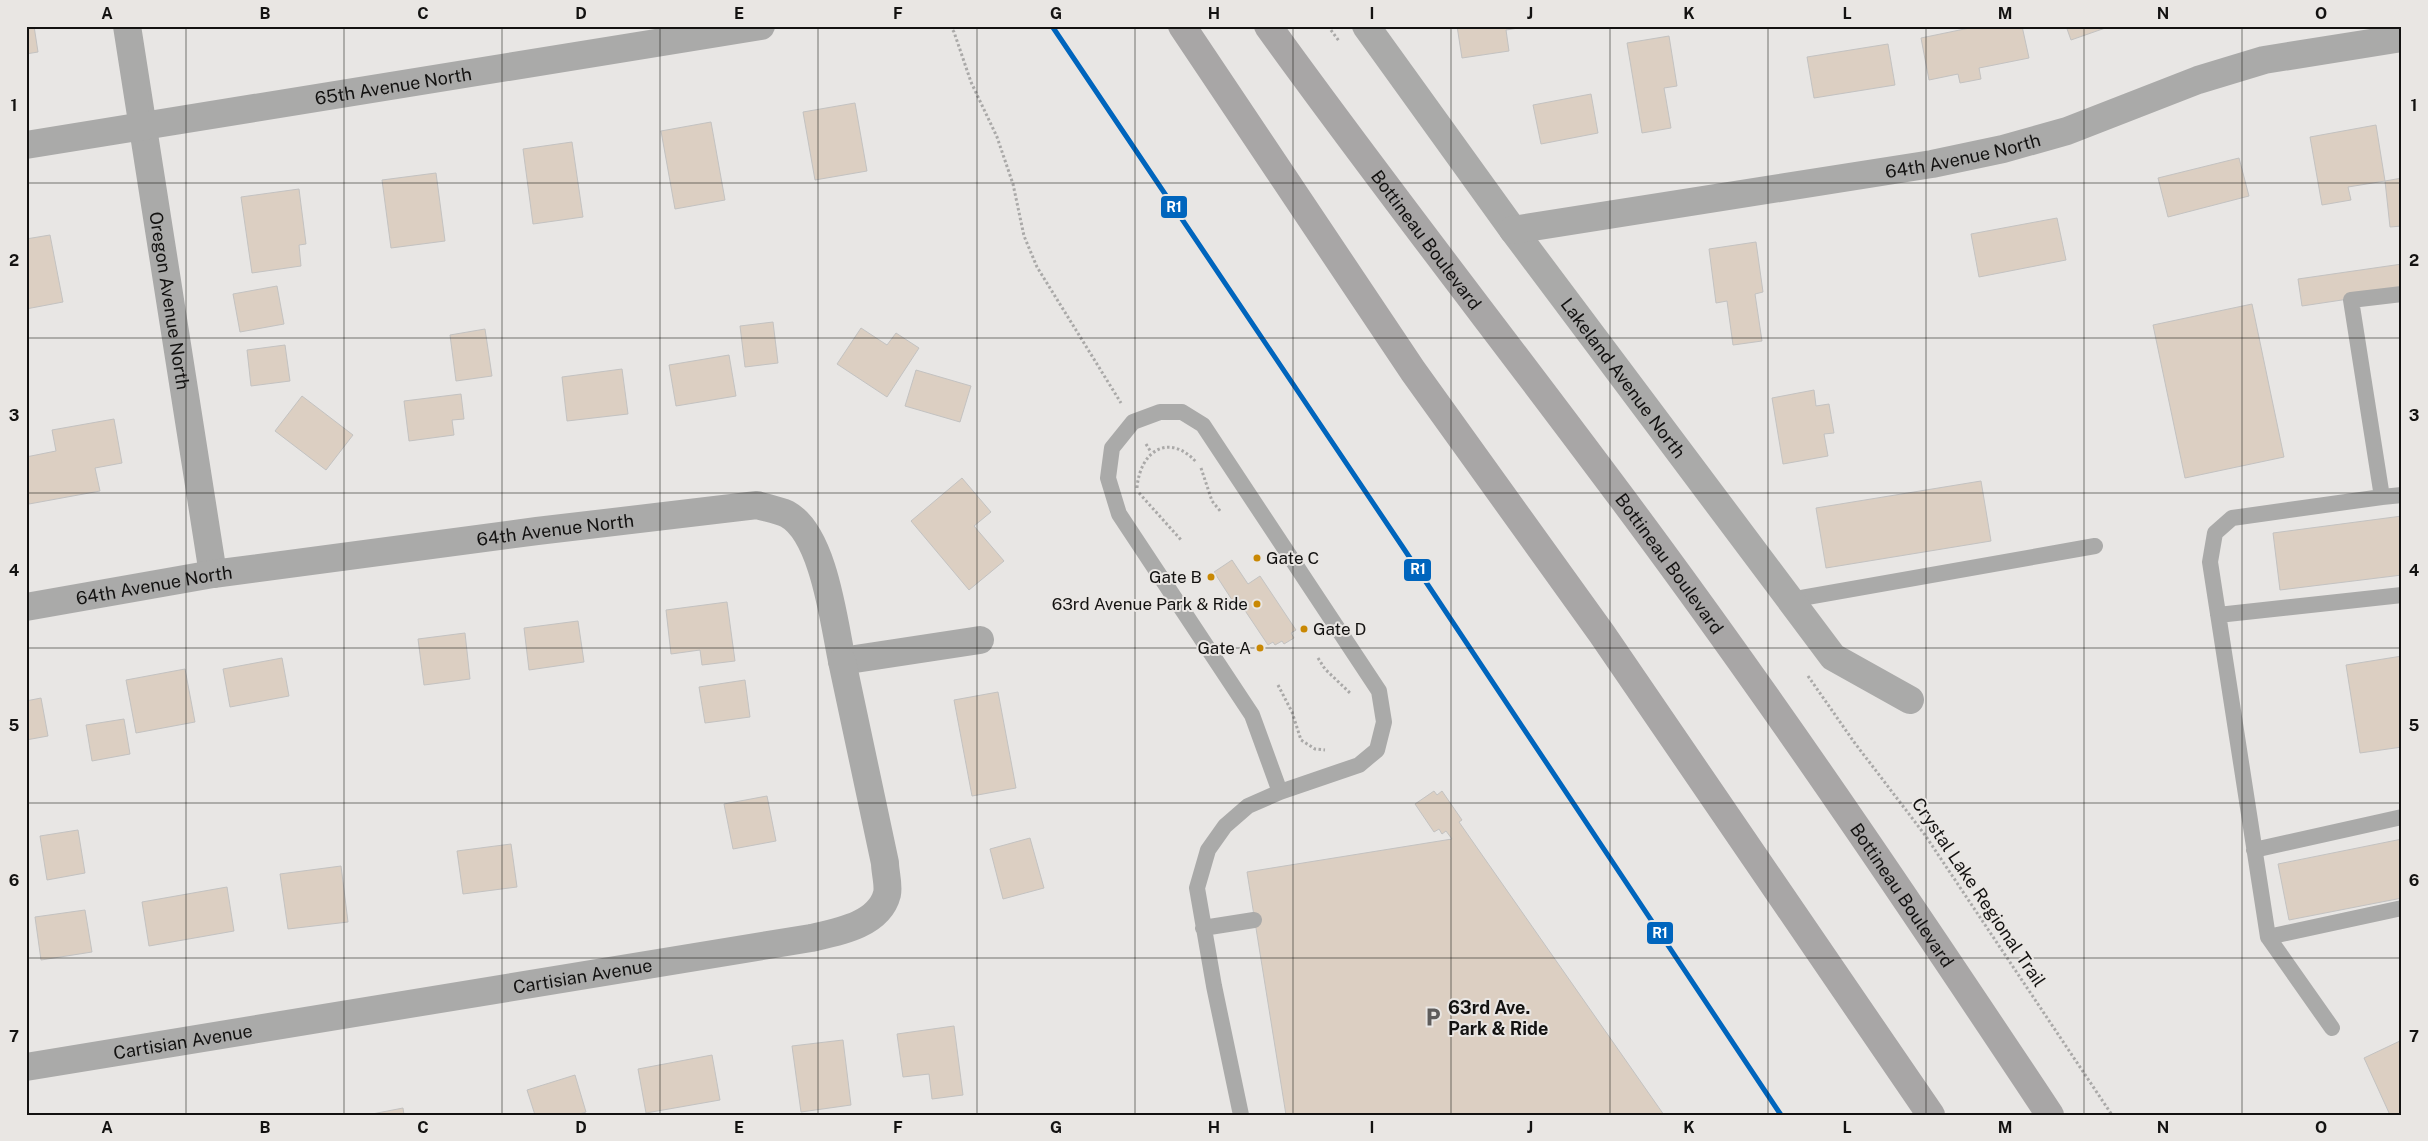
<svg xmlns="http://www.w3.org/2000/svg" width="2428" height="1141" font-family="'Public Sans',sans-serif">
<rect width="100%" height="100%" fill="#e8e6e4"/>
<path fill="#dccfc2" stroke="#c3c2c1" d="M26 26H34L38 52 26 54Z
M1457 26H1531L1506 30 1509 51 1462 58Z
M1979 26H2022L2029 58 1979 68 1981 79 1960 83 1958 74 1929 80 1921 38Z
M2066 26H2111L2071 40Z
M1669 36 1677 86 1664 88 1671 128 1642 133 1627 43Z
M1888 44 1895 85 1814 98 1807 57Z
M1591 94 1598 133 1541 144 1533 105Z
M855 103 867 171 815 180 803 112Z
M711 122 725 200 675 209 661 131Z
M2376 125 2385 181 2348 187 2351 200 2322 205 2310 137Z
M572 142 583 217 533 224 523 149Z
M2239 158 2249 196 2168 217 2158 178Z
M436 173 445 241 391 248 382 180Z
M2402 178V226L2390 227 2385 181Z
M299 189 306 244 299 245 301 266 252 273 241 197Z
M2057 218 2066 260 1979 277 1971 234Z
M50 235 63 302 26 309V239Z
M1756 242 1763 292 1755 294 1762 341 1733 345 1727 301 1716 303 1709 249Z
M2402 264V291L2302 306 2298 279Z
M277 286 284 324 240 332 233 294Z
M2252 304 2284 457 2185 478 2153 325Z
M773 322 778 363 745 367 740 326Z
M861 328 887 345 896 333 919 348 887 397 837 364Z
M485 329 492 376 456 381 450 335Z
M285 345 290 381 251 386 247 350Z
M729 355 736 396 676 406 669 365Z
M622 369 628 414 567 421 562 377Z
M916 370 971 386 960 422 905 406Z
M1814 390 1816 406 1829 404 1834 433 1824 434 1828 456 1783 464 1772 398Z
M461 394 464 419 452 420 454 435 409 441 404 401Z
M302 396 353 435 326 470 275 431Z
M114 419 122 463 95 468 100 491 29 504 26 489V457L56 451 52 430Z
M962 478 991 512 974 526 1004 561 969 590 911 521Z
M1981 481 1991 541 1826 568 1816 508Z
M2402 516V575L2280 590 2273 533Z
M1232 560 1248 584 1260 576 1296 630 1291 633 1294 638 1284 644 1282 641 1275 645 1273 642 1268 645 1238 600 1234 603 1214 572Z
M727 602 735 661 702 665 700 650 671 654 666 610Z
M578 621 584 662 529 670 524 628Z
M465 633 470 679 424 685 418 639Z
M2402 656V747L2360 753 2346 665Z
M282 658 289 696 230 707 223 669Z
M185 669 195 722 136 733 126 680Z
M745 680 750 717 705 723 699 687Z
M998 692 1016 788 972 796 954 700Z
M41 698 48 736 26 740V701Z
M124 719 130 754 92 761 86 725Z
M1434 791 1437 795 1442 791 1462 820 1459 822 1664 1115H1286L1247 872 1452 839 1446 831 1442 834 1439 829 1434 832 1415 804Z
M767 796 776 841 733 849 724 804Z
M78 830 85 873 47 880 40 836Z
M1030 838 1044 888 1003 899 990 849Z
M2402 839V898L2289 920 2278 864Z
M511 844 517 887 463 894 457 851Z
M341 866 348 922 288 929 280 874Z
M227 887 234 931 149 946 142 902Z
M85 910 92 952 41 960 35 917Z
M954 1026 963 1095 932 1099 929 1074 903 1077 897 1034Z
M843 1040 851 1105 801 1112 792 1046Z
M2402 1040V1115H2390L2364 1058Z
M712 1055 720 1100 646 1113 638 1069Z
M575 1075 586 1112 576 1115H535L527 1090Z
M403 1108 404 1115H367Z"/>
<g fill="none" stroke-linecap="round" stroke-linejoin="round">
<path stroke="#aaa9a8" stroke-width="3" stroke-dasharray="2.5 2.5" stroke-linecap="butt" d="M950 26 954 32 971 82 997 137 1013 184 1024 236 1037 267 1121 403
M1328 26 1339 41
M1146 444 1151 452
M1201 468 1212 501 1221 512
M1137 488C1140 450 1170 432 1197 463
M1139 493 1182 541
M1318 658 1325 669 1350 693
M1808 676 1854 742 1925 835 2112 1115
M1278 685 1292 712 1301 740 1315 749 1325 750"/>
<path stroke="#aaaaa9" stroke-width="16" d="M2382 497 2402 495
M1790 600 2095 546
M2218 615 2402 595
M2254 850 2402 817
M1203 928 1254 920
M2268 937 2402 908
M2332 1028 2268 937 2210 562 2215 533 2232 518 2382 497 2351 300 2402 294
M1241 1115 1214 986 1197 888 1208 850 1225 826 1248 806 1280 792 1359 765 1377 750 1384 722 1379 691 1203 425 1182 412H1160L1133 422 1112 448 1108 478 1119 514 1252 715 1280 792"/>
<g stroke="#aaaaa9" stroke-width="28">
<path id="s1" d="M127 26 213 574"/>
<path id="s2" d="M1366 26 1513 230 1833 657 1910 700"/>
<path id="s3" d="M26 145 761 26"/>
<path id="s4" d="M1513 230 1932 164 2003 149 2067 131 2198 80 2264 60 2402 38"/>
<path id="s5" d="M26 607 213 574 537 531 757 505C767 508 778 510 787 514 824 534 834 623 842 661L980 640"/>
<path id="s6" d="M26 1067 811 938C838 932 879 925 887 894 889 885 885 872 885 863L842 661"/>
</g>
<g stroke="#a8a6a6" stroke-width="28">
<path d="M1182 26 1413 371 1602 634 1931 1115"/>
<path id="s7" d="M1268 26C1394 201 1528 370 1656 544 1793 730 1922 922 2050 1115"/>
</g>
<defs>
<path id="rail-1" d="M1052 26 1402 546 1781 1115"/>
</defs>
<use href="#rail-1" stroke="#e9e6e3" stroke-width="9"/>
<use href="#rail-1" stroke="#0065bd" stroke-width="5"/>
</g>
<path fill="none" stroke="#131211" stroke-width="1" stroke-opacity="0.55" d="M186 26V1115M344 26V1115M502 26V1115M660 26V1115M818 26V1115M977 26V1115M1135 26V1115M1293 26V1115M1451 26V1115M1610 26V1115M1768 26V1115M1926 26V1115M2084 26V1115M2242 26V1115M26 183H2402M26 338H2402M26 493H2402M26 648H2402M26 803H2402M26 958H2402"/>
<defs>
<symbol id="parking-bare" viewBox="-9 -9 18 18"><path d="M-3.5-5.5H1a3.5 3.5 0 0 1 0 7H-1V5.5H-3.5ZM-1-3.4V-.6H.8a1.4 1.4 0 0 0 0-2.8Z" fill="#5e5c5b" stroke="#e9e6e3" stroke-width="2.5" paint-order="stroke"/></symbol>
</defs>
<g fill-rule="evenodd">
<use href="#parking-bare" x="1419" y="1003" width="28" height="28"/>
</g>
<g fill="#c98803" stroke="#e9e6e3" stroke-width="2">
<circle cx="1257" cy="558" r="4.5"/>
<circle cx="1211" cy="577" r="4.5"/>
<circle cx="1257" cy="604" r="4.5"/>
<circle cx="1304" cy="629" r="4.5"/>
<circle cx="1260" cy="648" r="4.5"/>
</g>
<g text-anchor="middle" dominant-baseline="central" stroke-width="4" stroke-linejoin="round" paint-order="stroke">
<g font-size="17" fill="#131211" stroke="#e9e6e3" text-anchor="end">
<text x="1266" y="558" text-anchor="start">Gate C</text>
<text x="1202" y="577">Gate B</text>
<text x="1248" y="604">63rd Avenue Park &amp; Ride</text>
<text x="1313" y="629" text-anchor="start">Gate D</text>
<text x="1251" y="648">Gate A</text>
</g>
<g font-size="18" fill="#131211" stroke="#e9e6e3">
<text stroke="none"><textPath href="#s3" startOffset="372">65th Avenue North</textPath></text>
<text stroke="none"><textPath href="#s4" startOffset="456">64th Avenue North</textPath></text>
<text stroke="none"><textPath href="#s7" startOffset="266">Bottineau Boulevard</textPath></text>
<text stroke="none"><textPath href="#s1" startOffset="278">Oregon Avenue North</textPath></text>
<text stroke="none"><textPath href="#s2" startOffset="436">Lakeland Avenue North</textPath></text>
<text stroke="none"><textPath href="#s5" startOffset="535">64th Avenue North</textPath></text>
<text stroke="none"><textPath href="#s7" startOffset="671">Bottineau Boulevard</textPath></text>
<text stroke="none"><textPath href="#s5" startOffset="130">64th Avenue North</textPath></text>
<text transform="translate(1979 892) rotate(56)">Crystal Lake Regional Trail</text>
<text stroke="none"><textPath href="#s7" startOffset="1076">Bottineau Boulevard</textPath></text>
<text stroke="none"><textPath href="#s6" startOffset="564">Cartisian Avenue</textPath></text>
<text stroke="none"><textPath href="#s6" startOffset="159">Cartisian Avenue</textPath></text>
</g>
<g font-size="18" font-weight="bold" fill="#131211" stroke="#e9e6e3" text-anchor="start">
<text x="1448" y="1007">63rd Ave.<tspan x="1448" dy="21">Park &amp; Ride</tspan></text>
</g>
</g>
<g stroke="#e9e6e3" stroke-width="2">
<rect x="1160" y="195" width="28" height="24" rx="5" fill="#0065bd"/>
<rect x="1403" y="558" width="29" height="24" rx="5" fill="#0065bd"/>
<rect x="1646" y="921" width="28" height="24" rx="5" fill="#0065bd"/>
</g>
<g font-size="14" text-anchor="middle" font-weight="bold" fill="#fff">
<text x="1174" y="212">R1</text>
<text x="1418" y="574">R1</text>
<text x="1660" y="938">R1</text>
</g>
<rect width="2428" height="1141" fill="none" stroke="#e9e6e3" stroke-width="55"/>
<rect x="28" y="28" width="2372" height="1086" fill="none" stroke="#131211" stroke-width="2"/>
<g font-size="16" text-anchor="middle" font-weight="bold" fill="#131211">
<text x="107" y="19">A</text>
<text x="265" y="19">B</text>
<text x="423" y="19">C</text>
<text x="581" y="19">D</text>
<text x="739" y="19">E</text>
<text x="898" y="19">F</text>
<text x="1056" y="19">G</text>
<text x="1214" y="19">H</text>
<text x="1372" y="19">I</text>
<text x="1530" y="19">J</text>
<text x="1689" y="19">K</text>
<text x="1847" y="19">L</text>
<text x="2005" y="19">M</text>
<text x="2163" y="19">N</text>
<text x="2321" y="19">O</text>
<text x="14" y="111">1</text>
<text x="2414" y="111">1</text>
<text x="14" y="266">2</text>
<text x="2414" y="266">2</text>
<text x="14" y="421">3</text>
<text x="2414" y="421">3</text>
<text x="14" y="576">4</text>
<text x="2414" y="576">4</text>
<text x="14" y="731">5</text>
<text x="2414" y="731">5</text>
<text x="14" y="886">6</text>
<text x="2414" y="886">6</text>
<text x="14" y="1042">7</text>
<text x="2414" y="1042">7</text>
<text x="107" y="1133">A</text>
<text x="265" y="1133">B</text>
<text x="423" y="1133">C</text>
<text x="581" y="1133">D</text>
<text x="739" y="1133">E</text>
<text x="898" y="1133">F</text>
<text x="1056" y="1133">G</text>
<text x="1214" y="1133">H</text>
<text x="1372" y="1133">I</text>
<text x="1530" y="1133">J</text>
<text x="1689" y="1133">K</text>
<text x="1847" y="1133">L</text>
<text x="2005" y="1133">M</text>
<text x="2163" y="1133">N</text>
<text x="2321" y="1133">O</text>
</g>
</svg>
